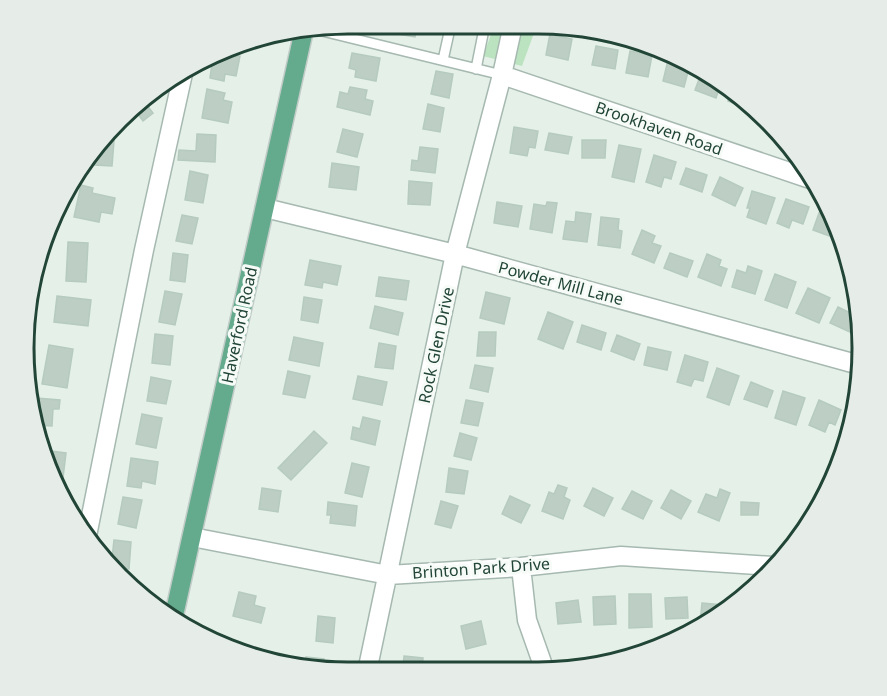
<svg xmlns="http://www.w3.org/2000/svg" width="887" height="696" font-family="'Noto Sans',sans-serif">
<rect width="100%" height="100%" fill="#e5f0e9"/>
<path fill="#bce3c0" d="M495 24 537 25 522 66 483 56Z"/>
<path fill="#bdcec5" stroke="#b6cbbf" stroke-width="1.5" d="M398 24H419L417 26 415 37 397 34 399 24Z
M550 34 572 39 568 60 546 55Z
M596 46 618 50 615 69 592 65Z
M630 51 652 55 648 77 626 73Z
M221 53 240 56 236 76 225 74 224 81 210 78 213 56Z
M352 53 380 58 376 81 355 77 356 70 349 68Z
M669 56 689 68 684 87 663 81Z
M436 71 453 74 449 98 431 94Z
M701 74 720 86 716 98 695 90Z
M350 87 367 90 365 99 373 101 370 115 337 107 340 92 348 94Z
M207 89 225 93 223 100 232 102 228 123 202 118Z
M731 92 751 103 749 109 728 101Z
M151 94 144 101 153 113 143 121 135 110 123 119 121 117Z
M428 104 444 108 440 132 423 129Z
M514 127 538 131 535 148 529 147 527 156 510 153Z
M111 129H115L112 166 94 165 95 150Z
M343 129 363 134 357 157 337 152Z
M549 133 572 137 568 154 545 150Z
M197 134 216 135 215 162 178 160 179 150 196 151Z
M582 140H606L605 158H582Z
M619 145 641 149 634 182 612 177Z
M420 147 438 149 435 173 411 170 412 160 418 161Z
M654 155 676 162 671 179 664 177 661 187 646 182Z
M332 163 359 167 356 190 329 187Z
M686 168 707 175 702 192 680 184Z
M190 171 208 175 203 203 185 200Z
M720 177 743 188 735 206 712 195Z
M409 181 432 183 430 205 408 204Z
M81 185 93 188 92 193 115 198 112 214 101 212 99 222 74 217Z
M752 191 775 198 766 224 747 217 750 208H747Z
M786 199 809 207 803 224 792 220 789 228 777 223Z
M497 202 522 206 518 227 494 223Z
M547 202 557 203 552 233 530 229 534 204 546 206Z
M576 212 591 214 587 242 563 239 566 221 575 222Z
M819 213 830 217 836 235 835 238 813 230Z
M182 215 198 218 192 244 176 241Z
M601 217 619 219 618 230 622 231 620 248 598 245Z
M642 230 655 236 652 243 661 246 654 263 632 254Z
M68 242 88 243 86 282 66 281Z
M173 253 188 255 185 282 170 280Z
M670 253 693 261 687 277 664 268Z
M707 254 721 260 719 266 727 269 721 286 698 277Z
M310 260 341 266 337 285 323 282 322 288 305 285Z
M748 266 762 271 755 294 732 287 737 270 746 273Z
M775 274 796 282 787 308 765 300Z
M379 277 409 281 406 300 376 296Z
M808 288 830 298 819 323 796 313Z
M165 291 182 294 175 325 159 322Z
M486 292 510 298 504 324 480 318Z
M57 296 91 300 88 326 54 322Z
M304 297 322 300 318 323 301 320Z
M375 306 403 313 398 335 370 328Z
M838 307 859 317 852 333 830 323Z
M548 312 573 322 563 349 538 339Z
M582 325 606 333 601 350 577 342Z
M479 332H496L495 356H477Z
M155 334 173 336 170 365 152 363Z
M617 335 640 344 634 360 611 351Z
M294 337 323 343 319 366 289 360Z
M379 343 396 346 393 369 375 367Z
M49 345 73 349 67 388 42 384Z
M648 347 671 352 667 370 644 365Z
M685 355 708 362 703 381 694 379 691 386 677 382Z
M475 365 493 368 488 392 470 388Z
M717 368 739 376 729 405 707 397Z
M288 371 310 376 305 398 283 394Z
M358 376 387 382 382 405 353 399Z
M151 377 171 381 166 404 147 401Z
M751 382 773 391 767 407 744 399Z
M783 391 805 398 796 425 775 418Z
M36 398 60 400 59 409H53L52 426 34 425Z
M466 400 483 403 478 426 461 423Z
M819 400 841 410 835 425 829 422 825 432 809 425Z
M142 414 162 418 156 448 136 444Z
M852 415V432L848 439 844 438Z
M363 417 380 421 375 445 351 439 353 427 360 429Z
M314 431 327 443 291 480 278 468Z
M460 433 477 438 471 460 454 456Z
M43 450 66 453 62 486 57 485Z
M131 458 158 462 155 484 142 481 141 488 127 486Z
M352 463 369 467 362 497 345 493Z
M449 468 468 471 464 494 446 492Z
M558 485 567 488 564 497 570 500 563 519 542 511 549 492 554 494Z
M262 488 281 491 278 512 259 509Z
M593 488 613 498 604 516 584 506Z
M720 489 730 493 719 521 698 512 706 494 717 498Z
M671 490 691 501 681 519 661 508Z
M632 491 652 501 643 519 622 509Z
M510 496 530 505 521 523 502 514Z
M123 497 142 500 136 528 118 524Z
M441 501 458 506 451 528 435 524Z
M328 502 357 506 355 526 330 523 331 515H327Z
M741 502 759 503 758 515H741Z
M114 540 131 542 129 569 111 567Z
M239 592 256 596 254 605 265 608 261 623 233 616Z
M629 594H651L652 627 629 628Z
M615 596 616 624 594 625 593 597Z
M687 597 688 618 666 619 665 598Z
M578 600 581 622 558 624 556 603Z
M702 603 724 605V609L707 624 700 623Z
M318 616 335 618 333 643 316 641Z
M481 621 486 644 466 649 461 626Z
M404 656 423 658 422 669 403 668Z
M306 657 324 659 323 667 305 666Z"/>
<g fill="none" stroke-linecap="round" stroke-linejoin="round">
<defs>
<path id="service" d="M314 29 502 75
M443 60 451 24
M476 69 485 24"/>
<path id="minor" d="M502 75 816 181
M265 208 455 254 856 364
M87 536 144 250 184 69
M192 537 388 575 521 567 621 556 772 566
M521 567 527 620 545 671
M368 667 455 254 502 75 513 25"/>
<path id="primary" d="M173 620 304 30"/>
</defs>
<use href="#service" stroke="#a6b9b0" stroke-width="12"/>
<use href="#minor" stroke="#a6b9b0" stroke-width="21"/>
<use href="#primary" stroke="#c1cbc7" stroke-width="21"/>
<use href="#service" stroke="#fff" stroke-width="9"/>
<use href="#minor" stroke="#fff" stroke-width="18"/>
<use href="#primary" stroke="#64ab8e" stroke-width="18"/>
</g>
<g text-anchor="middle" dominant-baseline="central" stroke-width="6" stroke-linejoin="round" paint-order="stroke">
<g font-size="16" fill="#214536" stroke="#f7fbf8">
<text transform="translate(659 128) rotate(19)">Brookhaven Road</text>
<text transform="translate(561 283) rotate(15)">Powder Mill Lane</text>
<text transform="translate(239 325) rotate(-78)">Haverford Road</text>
<text transform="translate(436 345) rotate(-78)">Rock Glen Drive</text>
<text transform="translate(481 568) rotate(-4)">Brinton Park Drive</text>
</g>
</g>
<path d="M0 0H887V696H0ZM348 34H538A314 314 0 0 1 852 348V348A314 314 0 0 1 538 662H348A314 314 0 0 1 34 348V348A314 314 0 0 1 348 34Z" fill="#e6ece8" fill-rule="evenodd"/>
<path fill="none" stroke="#214536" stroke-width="3" d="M348 34H538A314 314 0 0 1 852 348V348A314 314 0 0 1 538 662H348A314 314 0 0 1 34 348V348A314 314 0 0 1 348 34Z"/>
</svg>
